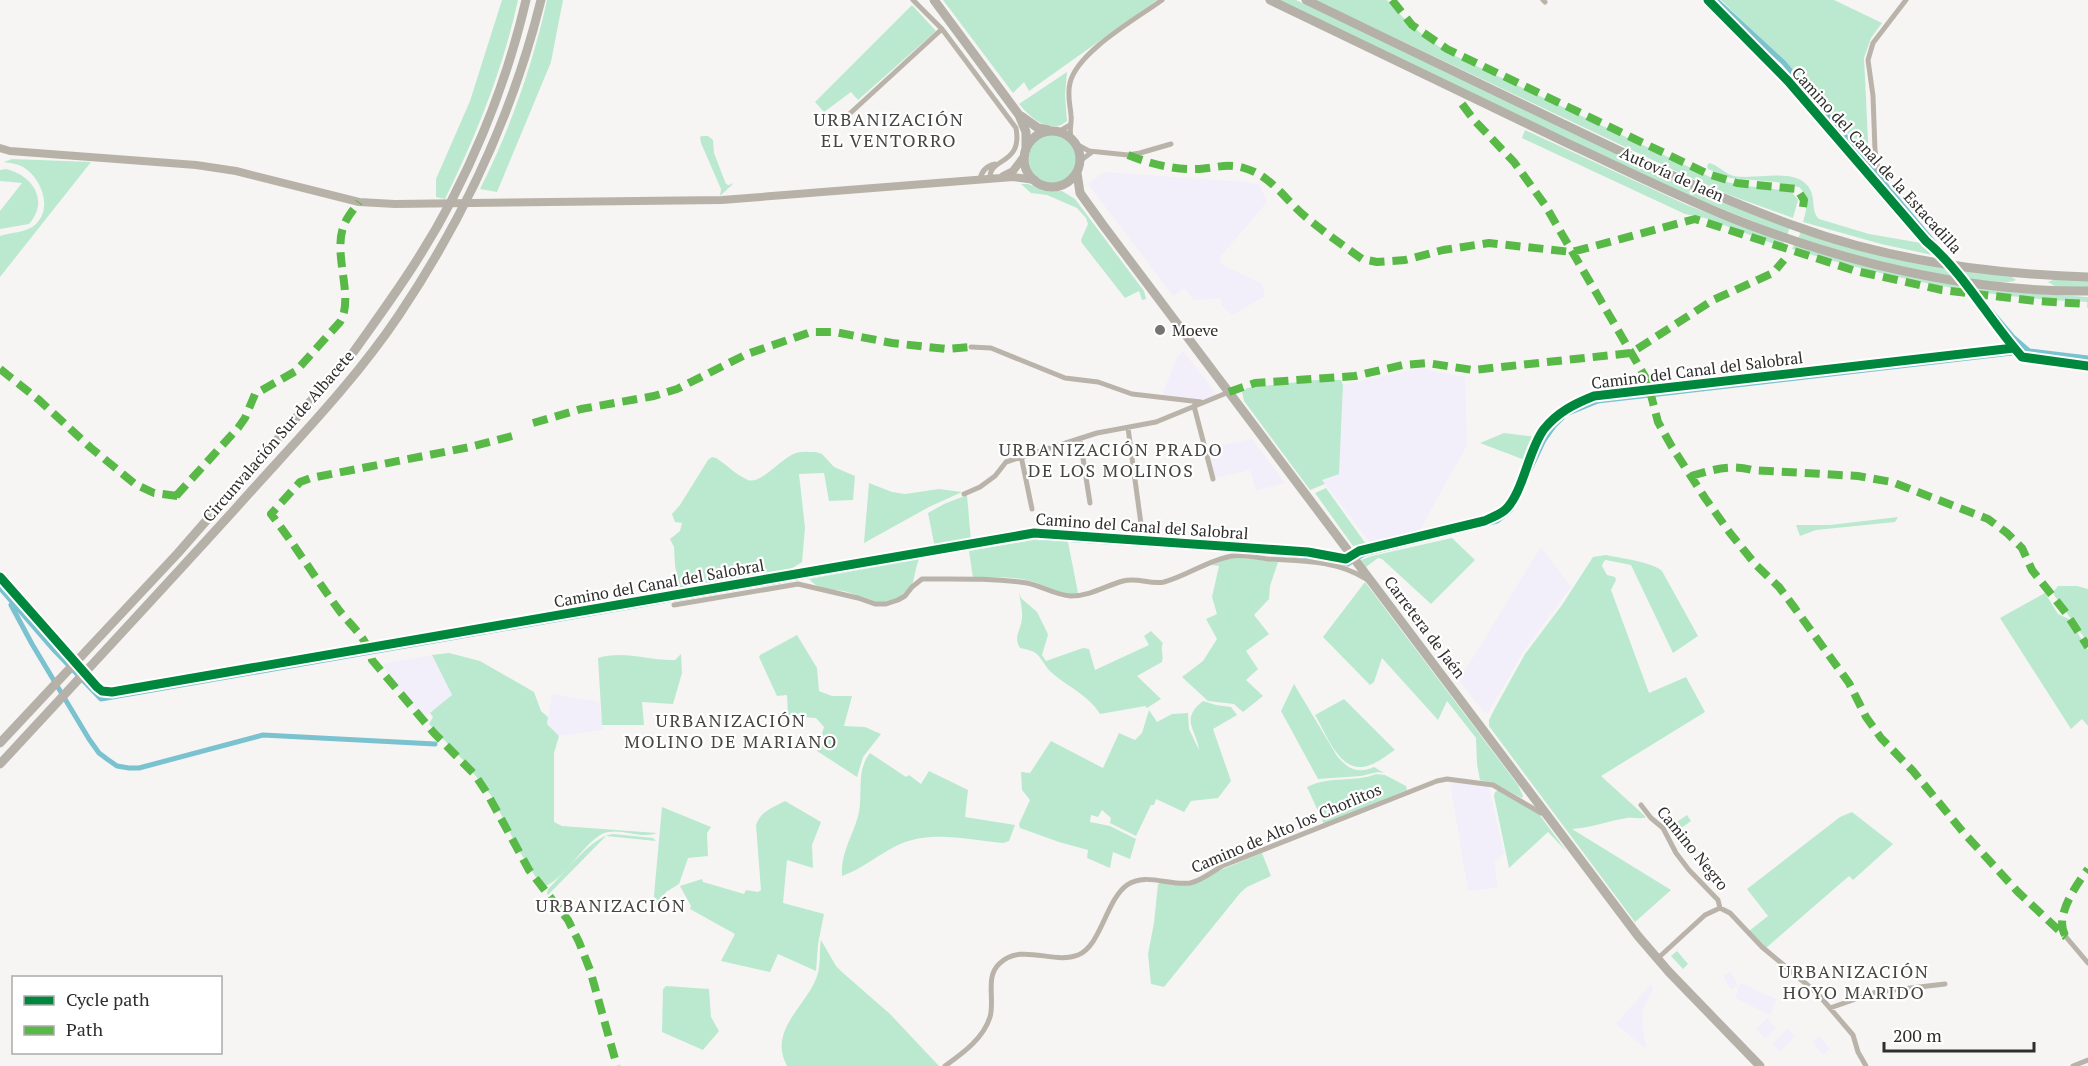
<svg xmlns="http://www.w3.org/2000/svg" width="2088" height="1066" font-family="'PT Serif',serif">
<rect width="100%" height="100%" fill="#f6f5f4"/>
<path fill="#f2eefa" d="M1104 172 1245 182 1260 185 1267 202 1221 256V264L1262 284 1265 296 1232 315 1221 305V298L1194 300 1184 288 1173 296 1088 184Z
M1183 351 1217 395 1201 401 1162 396 1176 359Z
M1419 368 1465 377 1467 445 1418 533 1371 544 1322 480 1339 473 1343 385Z
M1252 439 1285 483 1256 491 1250 470 1214 478 1207 448Z
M1541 547 1571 587 1523 652 1488 713 1484 712 1459 680Z
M432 655 452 695 423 719 389 678 383 664Z
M552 694 599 702 603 730 559 736 547 724Z
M1450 782 1487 785 1489 788 1504 853 1494 863 1498 887 1468 891Z
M1731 972 1738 986 1730 989 1723 975Z
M1741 983 1776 999 1770 1015 1735 998Z
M1651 984 1653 990 1644 1007 1642 1019 1646 1049 1616 1024Z
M1767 1018 1776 1028 1765 1039 1756 1029Z
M1787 1029 1795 1036 1780 1052 1772 1044Z
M1819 1036 1830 1049 1822 1055 1813 1042Z"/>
<path fill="#bae9cf" d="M502 0H518C503 69 476 136 445 199L436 197V179L470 101Z
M547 0H563L551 62 497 192 480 189C510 130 533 64 547 0Z
M943 0H1157L1029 91 1024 82 1013 93Z
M1277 0H1296L1483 89 1790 227 1787 235 1673 189Z
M1315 0H1387C1405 21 1424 37 1447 52L1712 178 1739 185 1791 191 1798 200 1793 218 1732 196 1680 173Z
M1721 0H1834L1882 23 1871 38 1864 58 1869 160 1806 83Z
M912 5 936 31 858 100 851 92 824 112 815 102Z
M1067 72 1065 95 1067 121C1050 136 1030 117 1019 104Z
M1525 130 1687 205 1784 242 1782 247 1705 218 1685 214 1522 138Z
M1028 159a24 24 0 1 1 48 0a24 24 0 1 1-48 0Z
M702 136H708L713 140 714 153 726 184 729 185 734 183 720 196 721 189 701 143 700 137Z
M12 159 91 162 0 277V236C11 232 27 233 36 224 53 207 41 178 23 167 18 164 10 163 4 162Z
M1709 163C1718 165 1725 174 1734 176 1755 180 1792 168 1807 185 1817 196 1810 210 1819 219L1869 234 1921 243 1932 255 1881 244 1803 222C1807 208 1810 197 1799 187L1776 182 1730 178 1708 169 1707 166Z
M6 169C32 175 50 200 29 224L0 229V211L22 183 0 181V170Z
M1021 184H1028L1049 191H1062L1075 199 1144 291 1146 299 1142 300 1139 291 1125 298 1082 243 1081 240 1088 224 1086 218 1077 208 1047 195 1031 193Z
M1801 231 2009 275 2016 280C1990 294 1832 249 1798 239Z
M1794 245 1836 258 2009 292 2088 297V302C1983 298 1892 279 1792 249Z
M2055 279 2088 280V288L2056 287 2048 282Z
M1316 380H1341L1343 385 1339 474 1322 480 1325 484 1310 490 1244 401 1242 392 1247 388Z
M1504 433 1536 437 1527 461 1480 443Z
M816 452 822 454 834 467 855 476 853 500 829 501 824 473 799 474 805 528 802 562 786 572 773 577 685 592 681 591 675 566 674 547 670 539 680 531 682 523 675 522 672 514 680 505 708 460 712 457 716 458C726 464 736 475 748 480 761 485 782 457 796 453 802 451 810 452 816 452Z
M869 483 892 492 905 494 939 489 962 492 929 507 864 543Z
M1326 488 1366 544 1353 546 1315 493Z
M967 495 971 541 935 548 928 513 944 504Z
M1898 517 1895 522 1816 530 1800 536 1796 525H1830Z
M1452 538 1475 560 1431 604 1382 559 1378 558 1366 567 1361 560 1372 556Z
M1033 540 1068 542 1078 593C1060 597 1049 587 1034 582 1018 576 989 577 973 578L969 551Z
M1606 555C1619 558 1653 562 1662 571L1698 636 1673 653 1631 565 1606 560 1604 561 1602 566 1607 575 1615 577 1616 580 1611 590 1649 693 1686 677 1705 712 1601 776 1646 817C1640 820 1634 817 1627 818 1608 821 1591 828 1572 829L1671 890 1635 922 1489 726V720L1495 708 1525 654 1562 605 1593 557Z
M1233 557 1278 562 1270 586 1269 599 1254 615 1269 634 1246 651 1258 669 1246 680 1263 696 1243 712 1234 704 1208 701 1182 677 1203 661 1217 639 1206 619 1217 614 1212 597 1219 566 1211 565Z
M919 559C916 566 915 574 913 582 908 595 888 606 874 602 864 599 854 593 843 591 831 590 817 589 809 579Z
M1365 582 1518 785 1523 796 1522 798 1497 785 1480 780 1477 764 1476 738 1447 701 1438 720 1382 658 1374 682 1370 685 1323 637Z
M2058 586H2077L2088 589V643L2054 595V591Z
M1019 592 1021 598 1037 612 1047 632 1048 635 1042 655 1046 661 1083 648 1089 649 1095 670 1149 645 1144 636 1151 631 1163 643C1160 649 1164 655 1162 662L1137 676 1161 699 1147 708 1145 706 1100 714C1089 695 1066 686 1050 671 1044 665 1041 656 1034 652 1030 650 1025 649 1020 648 1013 636 1021 631 1022 618 1023 610 1020 601 1019 592Z
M2045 593 2058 614 2069 619 2088 650V726L2082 719 2071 729 2000 618Z
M797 635 817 668 819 691 832 696H852L844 726 865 727 881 734 863 757 857 777 817 751 824 727 816 718 788 716 787 695 777 696 759 657 760 655Z
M449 653 480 661 534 692 541 711 548 717 547 724 559 736 554 753V822L562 826 657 833C640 840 619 826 602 834 583 844 561 884 542 887L518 849 493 798 463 760 429 724 433 717 430 713 452 695 432 655Z
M681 654 682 673 673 704 642 702 644 725H602L598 658C624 650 649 661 675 660Z
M1294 684 1337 756C1348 769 1357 774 1374 767L1384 773 1378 772 1361 776 1318 779 1281 711Z
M1344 699 1395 750C1387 755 1379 762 1370 765 1341 777 1327 735 1315 715Z
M1203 701 1216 705 1231 707 1237 715 1213 729 1231 781 1218 798 1191 801 1184 812 1156 799 1154 805H1151L1136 836 1110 823 1111 818 1102 810 1098 817 1091 815 1090 822 1110 826 1136 839 1130 859 1113 852 1110 868 1087 858 1088 850 1059 842 1020 828 1019 824 1030 800 1022 790 1021 772 1030 773 1051 741 1103 768 1119 733 1135 740 1142 733 1149 710 1157 722 1172 714 1188 713 1189 729 1199 750C1197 730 1179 720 1203 701Z
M870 753 906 777 909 775 921 784 929 771 968 790 965 817 1015 825 1009 841 1003 843C968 840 930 829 896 846 878 855 862 869 842 876 841 850 854 835 859 812 863 792 856 770 870 753Z
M1376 774 1385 775 1406 786 1407 790 1324 824 1307 787C1332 775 1353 783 1376 774Z
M1499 790 1539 814 1567 852 1548 832 1509 868 1494 796 1495 792Z
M785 801 821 822 812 845 813 868 787 860 783 903 824 914 818 944 816 971 778 954 770 972 721 961 735 934 690 909 691 906 680 886 702 879 703 882 744 894 746 890 758 892 761 890 756 825C761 811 772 808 785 801Z
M662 807 711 827 707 833 708 856 688 858 679 884 666 892 655 909 654 895Z
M1852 812 1893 844 1853 880 1849 876 1766 948 1749 931 1768 916 1747 889 1840 817Z
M1687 815 1691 821 1676 832 1671 826Z
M613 834 653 838 656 841 606 836 548 895 547 893 548 889C564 874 592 836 613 834Z
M1262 853 1271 876 1247 887 1241 892 1164 987 1151 984 1148 954 1154 923 1158 884 1162 882 1184 885Z
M821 940 836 966 842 972 890 1014 939 1066H787C767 1029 809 1005 818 973 821 962 819 950 821 940Z
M1677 951 1688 964 1683 969 1671 956Z
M666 986 709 989 711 1017 719 1031 703 1050 662 1032 663 989Z"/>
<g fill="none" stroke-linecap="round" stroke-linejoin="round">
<path stroke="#7ac2d0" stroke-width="5" d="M1716 0 1784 63 1946 257
M1980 298 2014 338 2029 351
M0 588 54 650 101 699 1031 537 1274 553 1318 558 1348 564 1364 554 1497 521 1511 510 1544 440 1554 426 1566 414 1598 401 2029 351 2088 358
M11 605 32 644 89 739 99 753 107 759 117 766 129 768H139L263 735 435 744"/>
<path stroke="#bab3a9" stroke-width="5" d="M913 0 942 29 1016 128C1023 166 988 157 990 179
M1543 0 1545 2
M845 118 942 29
M1058 132 1070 125
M1071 138C1069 130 1072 123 1071 115 1070 104 1067 94 1070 83 1077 52 1136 19 1162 0
M1076 144 1089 151 1128 155 1140 153 1171 144
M1080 161 1092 152
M1878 169 1875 150 1873 96 1868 60 1873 43 1906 0
M980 180C981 171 987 166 995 164
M971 347 991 348 1065 378 1098 382 1132 394 1201 402
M1194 406 1213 479
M1128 428 1141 524
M1080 439 1090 503
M1021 456 1032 509
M964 494 980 487 995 476 1006 462 1097 433 1156 422 1229 392
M674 605 798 584 858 598 875 604H886L898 600 905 596 912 587 922 579C956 579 993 578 1027 583 1042 586 1055 595 1071 596 1090 596 1105 586 1123 581 1138 577 1150 585 1164 582 1187 576 1208 560 1232 556 1243 554 1257 558 1269 559 1302 561 1337 560 1366 579
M1641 805 1651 818 1663 828 1676 853 1689 870 1718 900 1720 908
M2066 937 2088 963
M1657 959 1705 915 1720 908 1730 913 1762 947 1817 993 1853 1035 1858 1052 1866 1066
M1830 1008 1876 992 1945 984
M945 1066C963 1053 983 1039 990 1017 995 1000 985 977 999 964 1021 942 1053 965 1078 955 1101 946 1106 900 1127 885 1145 872 1170 886 1190 883 1201 881 1212 872 1222 866L1437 781 1447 779 1493 785 1541 813
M2073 1066 2088 1060"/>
<path stroke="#b8b1a8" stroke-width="8" d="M0 148 10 151 196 165 236 171 359 202 395 204 722 200 1013 177 1035 180
M1003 176 1013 171 1025 155"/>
<path stroke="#b5b0a8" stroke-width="9" d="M934 0 1019 115 1026 132V150
M1270 0C1370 48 1469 96 1569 144 1628 171 1686 201 1747 224 1855 265 1972 292 2088 291
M1306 0C1389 40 1472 80 1555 120 1634 158 1712 196 1795 226 1887 260 1990 274 2088 277
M1021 116 1038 128 1048 130
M1024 159a28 28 0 1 1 56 0a28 28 0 1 1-56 0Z
M1077 173 1080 193 1103 225 1638 936 1669 972 1760 1066
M0 743 178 553 352 354C374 323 397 292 417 260 467 182 505 90 526 0
M0 764C79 679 158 594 236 508 291 446 352 385 399 315 464 218 513 114 541 0"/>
<path stroke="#58b947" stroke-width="8" stroke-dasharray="15 8" stroke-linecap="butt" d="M1392 0 1412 25 1447 49 1708 174 1737 183 1797 189 1804 200 1803 207
M1462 104 1474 120 1514 162 1545 205 1647 380 1658 422 1672 447 1705 498 1730 533 1756 565 1779 587 1794 607 1849 683 1866 717 1881 738 1913 771 1963 832 2018 892 2066 937
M1128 155C1151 164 1174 170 1199 169 1214 168 1228 163 1244 168 1271 175 1286 201 1307 218 1325 233 1344 246 1362 259L1377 262 1405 260 1443 250 1489 243 1572 252 1695 219 1856 271 1942 290 2036 301 2088 304
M0 369 39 400 91 448 135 484 154 493 178 496
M1229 392 1255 383 1355 376 1403 365 1427 363 1473 370 1631 353 1713 300 1773 273 1784 260
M533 423 581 409 654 396 677 389 747 354 811 332H835L892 343 946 349 971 347
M512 436 470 447 311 478 300 482 271 514C294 544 314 576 336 606 349 625 367 636 372 660L434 733 475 775 487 793 529 870 568 920 579 942 590 970 617 1066
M1691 476C1713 470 1729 464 1752 470L1858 476 1892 482 1988 519 2007 533 2022 548 2032 570 2066 613 2088 647
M176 496 238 428 245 418 255 394 296 371 340 322C355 298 332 254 344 225 347 217 354 209 359 202
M2065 935C2054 916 2077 884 2088 869"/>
<defs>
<path id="cycleway" d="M1708 0 1788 81 1926 241C1965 274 1988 319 2022 357L2088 366
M0 577 97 687 102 691 112 692 1034 533 1308 552 1346 559 1359 551 1484 521C1491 518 1499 515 1505 510 1523 494 1528 450 1544 429 1558 412 1574 404 1594 396L2014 348"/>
</defs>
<use href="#cycleway" stroke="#fff" stroke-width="13"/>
<use href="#cycleway" stroke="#00873e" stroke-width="9"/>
</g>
<circle fill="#757473" stroke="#fff" stroke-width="2" cx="1160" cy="330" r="6"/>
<g text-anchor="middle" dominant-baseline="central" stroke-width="4.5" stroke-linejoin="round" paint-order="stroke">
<g font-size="16" fill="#2f2e2d" stroke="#fff">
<text transform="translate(1877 160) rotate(48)">Camino del Canal de la Estacadilla</text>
<text transform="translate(1672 174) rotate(24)">Autovía de Jaén</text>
<text transform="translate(1697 370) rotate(-7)">Camino del Canal del Salobral</text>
<text transform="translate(278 436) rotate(-49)">Circunvalación Sur de Albacete</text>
<text transform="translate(1142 526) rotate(4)">Camino del Canal del Salobral</text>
<text transform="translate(659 583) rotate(-10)">Camino del Canal del Salobral</text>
<text transform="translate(1425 627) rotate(53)">Carretera de Jaén</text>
<text transform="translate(1286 828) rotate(-23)">Camino de Alto los Chorlitos</text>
<text transform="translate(1693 848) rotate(51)">Camino Negro</text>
</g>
<g font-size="16" fill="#2f2e2d" stroke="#fff" text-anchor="start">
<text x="1172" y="330">Moeve</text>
</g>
<g font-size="18" letter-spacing="1.5" fill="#464543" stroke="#fff">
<text x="889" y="119">URBANIZACIÓN<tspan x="889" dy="21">EL VENTORRO</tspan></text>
<text x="1111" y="449">URBANIZACIÓN PRADO<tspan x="1111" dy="21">DE LOS MOLINOS</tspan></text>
<text x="731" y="720">URBANIZACIÓN<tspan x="731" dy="21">MOLINO DE MARIANO</tspan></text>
<text x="611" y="905">URBANIZACIÓN</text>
<text x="1854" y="971">URBANIZACIÓN<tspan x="1854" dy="21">HOYO MARIDO</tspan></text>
</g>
</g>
<rect x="12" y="976" width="210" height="78" fill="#ffffff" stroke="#acabab" stroke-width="1.5"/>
<rect x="24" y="996" width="30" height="9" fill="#00873e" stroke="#acabab" stroke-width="1.5"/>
<text x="66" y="1006" font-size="18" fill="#2f2e2d">Cycle path</text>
<rect x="24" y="1026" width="30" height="9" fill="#58b947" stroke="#acabab" stroke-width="1.5"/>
<text x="66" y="1036" font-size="18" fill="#2f2e2d">Path</text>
<path d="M1884 1042v9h150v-9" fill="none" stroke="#2f2e2d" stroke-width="3"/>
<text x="1893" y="1042" font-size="18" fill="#2f2e2d" stroke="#ffffff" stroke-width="4.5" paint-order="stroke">200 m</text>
</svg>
